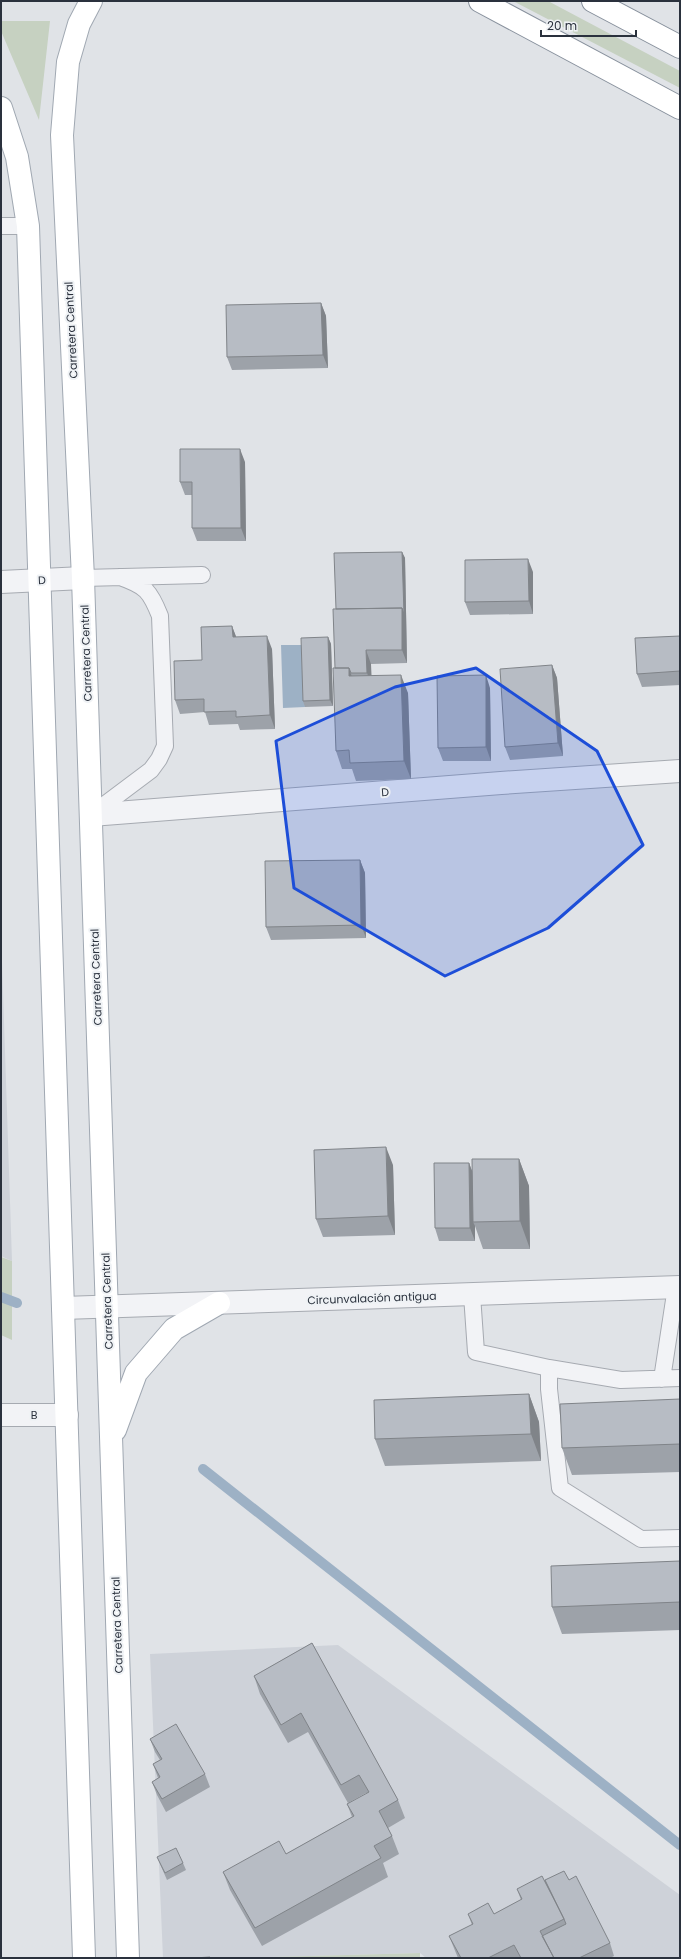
<svg xmlns="http://www.w3.org/2000/svg" width="681" height="1959" font-family="Poppins,sans-serif">
<rect width="100%" height="100%" fill="#e0e3e7"/>
<path fill="#ced2d9" d="M1 932 12 1261 1 1256Z
M338 1645 680 1895V1958H426L420 1953 237 1958H163L150 1654Z"/>
<path fill="#c6d1c1" d="M513 1H548L680 71V88Z
M1 21H50L39 120 1 31Z
M1 1257 12 1261V1340L1 1335Z
M420 1953V1958H237Z"/>
<path fill="#9db1c5" d="M281 645H303L305 707 283 708Z"/>
<g fill="none" stroke-linecap="round" stroke-linejoin="round">
<path stroke="#9db1c5" stroke-width="10" d="M1 1297 17 1303
M203 1469 680 1845"/>
<defs>
<path id="service" d="M1 226H28
M83 578 202 575
M91 815 151 770 159 759 165 746 160 616C150 591 146 586 120 577
M472 1295 476 1352 549 1368 621 1380 680 1378
M549 1368V1389L560 1488 641 1539 680 1538
M662 1379 676 1287 680 1294"/>
<path id="minor" d="M1 582 83 578
M91 815 501 783 680 771
M1 1415H67"/>
<path id="tertiary" d="M63 1308 680 1287"/>
<path id="primary" d="M91 1 79 24 68 62 62 135 83 578 128 1958
M1 108 17 157 28 226 84 1958
M115 1430 136 1373 174 1329 219 1303"/>
<path id="trunk" d="M480 1 680 108
M593 1 680 47"/>
</defs>
<use href="#service" stroke="#a6aab1" stroke-width="18"/>
<use href="#minor" stroke="#a6aab1" stroke-width="24"/>
<use href="#tertiary" stroke="#a6aab1" stroke-width="24"/>
<use href="#primary" stroke="#a0a8b2" stroke-width="24"/>
<use href="#trunk" stroke="#88919d" stroke-width="24"/>
<use href="#service" stroke="#f2f3f6" stroke-width="16"/>
<use href="#minor" stroke="#f2f3f6" stroke-width="22"/>
<use href="#tertiary" stroke="#f2f3f6" stroke-width="22"/>
<use href="#primary" stroke="#fff" stroke-width="22"/>
<use href="#trunk" stroke="#fff" stroke-width="22"/>
</g>
<path fill="#9da2a9" d="M321 303 326 316 328 368 232 370 227 357Z
M245 462 246 541H197L192 528V495H185L180 482Z
M402 552 405 558 407 663 371 664V676L408 693 411 779 356 781 352 769H342L336 751 335 668 336 609Z
M533 572V614L470 615 465 602Z
M232 626 236 637 272 649 275 729 240 730 238 724 209 725 205 712 180 714 175 700 202 660Z
M680 636V685L642 687 637 674Z
M328 637 331 644 333 706 305 707 303 701Z
M552 665 557 678 563 756 510 760 505 747Z
M490 688 491 761H443L438 748Z
M360 860 365 873 366 938 271 940 266 927Z
M519 1159 529 1186 530 1249H483L475 1226V1241H439L435 1228 469 1163 472 1171Z
M393 1165 395 1235 323 1237 316 1219Z
M529 1394 539 1422 541 1461 385 1466 375 1439Z
M680 1399V1472L572 1475 562 1448Z
M680 1561V1630L562 1634 552 1607Z
M312 1643 398 1800 405 1818 388 1828 392 1836 399 1854 383 1863 388 1877 262 1946 230 1890 223 1872 286 1854 352 1817 347 1804 366 1794V1793L348 1803 308 1732 288 1743 260 1694 254 1676Z
M150 1739 205 1774 210 1787 166 1812 157 1795 152 1782 158 1778 153 1764 160 1760 155 1752Z
M157 1857 183 1863 186 1870 167 1880Z
M545 1880H569L610 1943 614 1956 610 1958H458L449 1936 472 1925 468 1914H494L521 1900 517 1889Z"/>
<path fill="#808489" d="M321 303 326 316 328 368 323 355Z
M240 449 245 462 246 541 241 528Z
M402 552 405 558 407 663 402 650Z
M528 559 533 572V614L529 601Z
M232 626 237 639 233 637Z
M267 636 272 649 275 729 270 715Z
M328 637 331 644 333 706 330 700Z
M366 650 371 664 372 686 367 673Z
M552 665 557 678 563 756 558 743Z
M349 668 355 686 349 676Z
M401 675 408 693 411 779 404 761Z
M486 675 490 688 491 761 486 747Z
M360 860 365 873 366 938 361 925Z
M386 1147 393 1165 395 1235 388 1216Z
M519 1159 529 1186 530 1249 520 1221Z
M469 1163 474 1176 473 1222 475 1226V1241L470 1228Z
M529 1394 539 1422 541 1461 531 1434Z"/>
<path fill="#b7bcc4" stroke="#808489" d="M321 303 323 355 227 357 226 305Z
M180 449H240L241 528H192V482H180Z
M402 552 404 614 402 608 336 609 334 553Z
M528 559 529 601 465 602V560Z
M402 608V650H366L367 673H351L349 668H335L333 609Z
M232 626 233 637 267 636 270 715 236 717V711L204 712V699L175 700 174 661 202 660 201 627Z
M680 636V671L637 674 635 638Z
M328 637 330 700 303 701 301 638Z
M552 665 558 743 505 747 500 669Z
M333 668H349V676L401 675 404 761 350 763 349 750 336 751Z
M486 675V747L438 748 437 676Z
M360 860 361 925 266 927 265 861Z
M386 1147 388 1216 316 1219 314 1150Z
M472 1159H519L520 1221 473 1222Z
M434 1163H469L470 1228H435Z
M529 1394 531 1434 375 1439 374 1400Z
M680 1399V1444L562 1448 560 1404Z
M680 1561V1602L552 1607 551 1566Z
M312 1643 398 1800 379 1811 392 1836 374 1846 381 1858 255 1928 223 1872 279 1841 286 1854 354 1816 347 1804 369 1792 359 1775 341 1785 301 1713 281 1725 254 1676Z
M176 1724 205 1774 162 1799 152 1782 160 1777 153 1764 162 1759 150 1739Z
M176 1848 183 1863 165 1873 157 1857Z
M564 1871 569 1880 576 1876 610 1943 579 1958H554L542 1936 566 1924 564 1919 545 1880Z
M542 1876 564 1919 540 1931 554 1958H521L514 1945 488 1958H461L449 1936 473 1924 468 1914 488 1903 494 1914 522 1899 517 1889Z
M210 1957V1958H194Z"/>
<path fill="#1d4ed8" fill-opacity="0.2" stroke="#1d4ed8" stroke-width="3" stroke-linejoin="round" d="M476 668 597 751 643 845 548 928 445 976 294 888 276 741 395 687Z"/>
<g text-anchor="middle" dominant-baseline="central" stroke-width="4" stroke-linejoin="round" paint-order="stroke">
<g font-size="11" fill="#2a313d" stroke="#eff2f5">
<text transform="translate(71 330) rotate(-93)">Carretera Central</text>
<text transform="translate(42 580) rotate(-3)">D</text>
<text transform="translate(86 653) rotate(-92)">Carretera Central</text>
<text transform="translate(385 792) rotate(-4)">D</text>
<text transform="translate(96 977) rotate(-92)">Carretera Central</text>
<text transform="translate(372 1298) rotate(-2)">Circunvalación antigua</text>
<text transform="translate(107 1301) rotate(-92)">Carretera Central</text>
<text x="34" y="1415">B</text>
<text transform="translate(117 1625) rotate(-92)">Carretera Central</text>
</g>
</g>
<rect width="681" height="1959" fill="none" stroke="#2a313d" stroke-width="4"/>
<path d="M541 30v6h95v-6" fill="none" stroke="#2a313d" stroke-width="2"/>
<text x="547" y="30" font-size="12" fill="#2a313d" stroke="#eff2f5" stroke-width="3" paint-order="stroke">20 m</text>
</svg>
